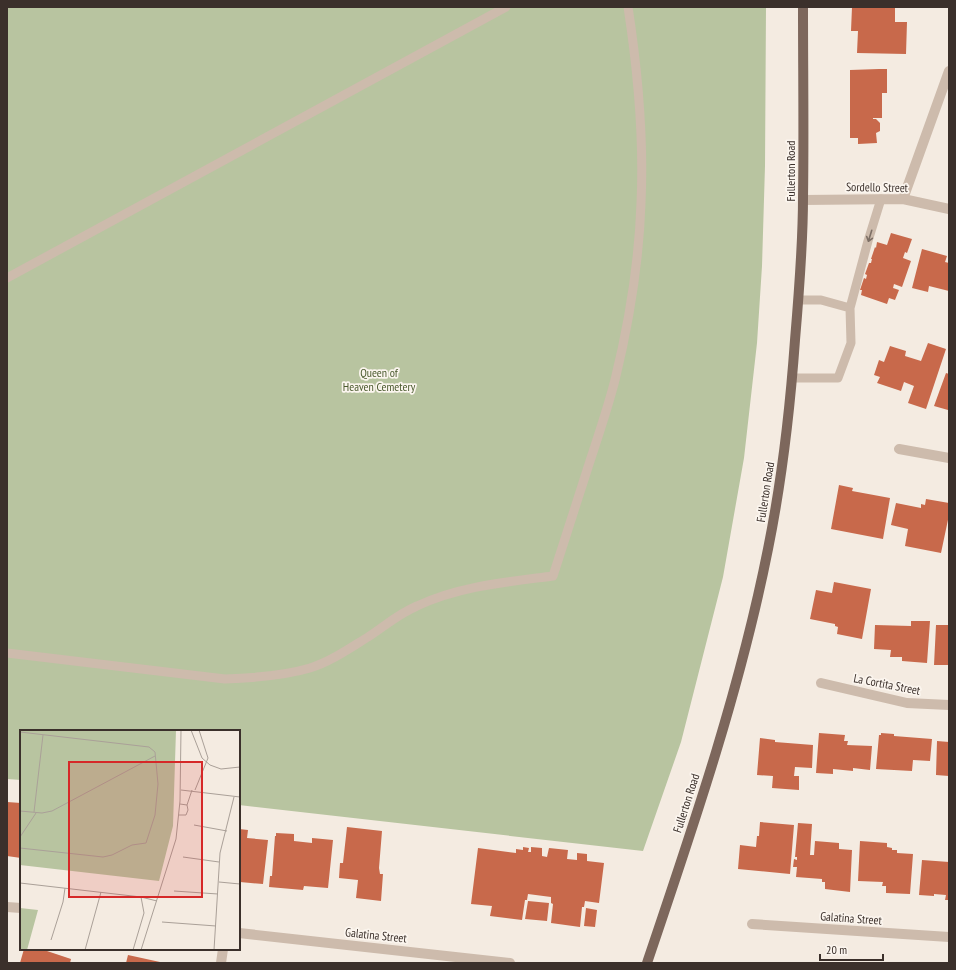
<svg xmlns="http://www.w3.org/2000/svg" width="956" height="970" font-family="'PT Sans Narrow',sans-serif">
<rect width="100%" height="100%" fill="#f4ebe1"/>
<path fill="#b8c4a0" d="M7 7H766L765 166 762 266 757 343 744 458 723 577 681 742 643 851 239 805V731H21V780L7 779Z"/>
<path fill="#c8694b" d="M852 7H895V22H907L906 54 857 53 858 31H851Z
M879 69H887V93H882V118H873V119H876L880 123V131L876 133 877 143 858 144V138H850V70Z
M891 233 912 239 907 253 905 252 903 258 911 261 902 287 894 284 893 288 899 290 895 300 889 298 887 304 861 295 862 290H860L864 278 866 279 867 275 865 274 869 263H871L872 259H871L875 247 876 248 877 242 887 245Z
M922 249 947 256 945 262 949 263V291L929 286 928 292 912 288Z
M928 343 946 349 926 409 908 403 914 386 904 382 901 391 877 383 880 377 874 375 879 360 884 362 890 346 906 351 905 356 921 361Z
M946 373 949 374 948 410 934 406Z
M839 485 853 488 852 491 890 498 883 539 831 529Z
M926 499 949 503V515L941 553 905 546 908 529 891 525 896 503 921 508V504L925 505Z
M834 582 871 589 862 639 837 634 838 627 835 626V624L810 619 816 590 832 593Z
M911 621H930L927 663 902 661V657H890L891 650 874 649 875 625 911 626Z
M936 625H949V665H934Z
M819 733 845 735 844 741H848L847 745 872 746 870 770 853 768V771L833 769V774L816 773Z
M881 733 894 734V736L932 739 930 761 913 760 912 771 876 769 879 735H881Z
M760 738 775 740V742L813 745 812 768 795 767 794 776H799V790L772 788 773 776 757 775Z
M937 741 949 742V776L936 775Z
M7 802 21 803V858L7 856Z
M760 822 794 825 790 874 738 869 740 845 756 847 757 836H759Z
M798 823 812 824 810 855H814L815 841 839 843V849L852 850 850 892 825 889V882H822V879L796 877 797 867H793L794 859 797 860V857H795Z
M347 827 382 831 379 868 380 874H383L381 901 356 898 358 880 339 878 340 863H343Z
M239 829 248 830 247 838 268 840 263 884 240 882Z
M276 833 294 834V841L312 843V838L333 840 328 888 304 886 303 890 269 887 270 876H272L275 836H276Z
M860 841 887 843V847L892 848V850H897V853L913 854 910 894 886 893V886H882L883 882 858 881Z
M523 847 529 848 528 852H531V847L542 848V856L547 857 549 848 568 850 567 859 577 860V853L587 854V861L604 863 599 903 585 901 584 907H582L580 927 551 923 553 904 551 903V897L528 894 527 900H525L522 920 490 916 492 906 471 904 478 848 516 853V849L523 850Z
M922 860 949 862V900H945L946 895 934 894V896L919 895Z
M528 901 549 903 547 921 525 919Z
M586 908 597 910 595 927 584 926Z
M24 949H41L71 959 70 963H20Z
M128 955 160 962V963H126Z"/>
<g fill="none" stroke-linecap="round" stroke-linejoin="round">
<path stroke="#cdbbac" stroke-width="9" d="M7 278 506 7
M850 308 868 241 881 199
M792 378H838L851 343 850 308 821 300H799
M7 653 225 679C253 678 283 676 310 668 330 662 350 648 368 637 385 626 398 614 417 606 459 586 507 582 553 576 565 538 578 499 590 461 599 434 608 407 615 380 629 323 639 262 641 203 644 138 638 72 628 7"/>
<path stroke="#cdbbac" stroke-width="10" d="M903 199 949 71
M803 200 903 199 949 209
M899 449 949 458
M821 683 907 703 949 705
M7 907 21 908
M752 924 949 937
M239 933 510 963
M221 963 223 949"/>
<path stroke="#7d675c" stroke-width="10" d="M647 963C693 827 740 690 768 549 782 480 790 410 795 340 799 293 803 246 803 198 804 135 803 71 803 7"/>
</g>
<defs><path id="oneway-shaft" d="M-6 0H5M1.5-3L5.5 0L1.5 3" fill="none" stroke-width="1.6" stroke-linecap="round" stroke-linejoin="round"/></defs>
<use stroke="#7d6f65" href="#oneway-shaft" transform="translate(870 236) rotate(107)"/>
<g text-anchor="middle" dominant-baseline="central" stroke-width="3.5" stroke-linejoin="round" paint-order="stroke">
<g font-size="12" fill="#3b302b" stroke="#fbf5ee">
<text transform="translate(790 171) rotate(-90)">Fullerton Road</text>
<text transform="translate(877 187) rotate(1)">Sordello Street</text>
<text transform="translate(765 492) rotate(-81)">Fullerton Road</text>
<text transform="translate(887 684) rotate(11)">La Cortita Street</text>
<text transform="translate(686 803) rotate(-72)">Fullerton Road</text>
<text transform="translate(851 918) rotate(4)">Galatina Street</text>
<text transform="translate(376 935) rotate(6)">Galatina Street</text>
</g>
<g font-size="12" fill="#4a5a2e" stroke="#fbf5ee">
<text x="379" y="372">Queen of<tspan x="379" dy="14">Heaven Cemetery</tspan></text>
</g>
</g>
<g transform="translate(20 730)">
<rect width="220" height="220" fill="#f4ebe1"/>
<path d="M0 0H156L153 96 139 151 0 135ZM0 178 18 180 7 220H0Z" fill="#b8c4a0"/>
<path fill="none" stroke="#aaa098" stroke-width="1" d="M171 0 182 28 190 35 201 39 220 37M0 2 129 17 135 22 138 54 135 85 126 113 112 115 92 125 83 127 0 118M161 60 220 67M175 60 188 28 179 0M167 75 172 60M0 81 22 83 32 81 135 26M14 82 23 5M159 85H166L168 80 167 75 160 74M174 95 207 101M0 107 16 83M163 127 199 132M199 152 220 154M0 153 121 167 137 171M154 161 198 164M142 192 196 196M31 210 43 172 45 158M65 220 81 162M113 220 124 183 121 167M121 220 156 109 160 71 161 0M194 220 200 123 214 67"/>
<path fill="#d62828" fill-opacity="0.15" stroke="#d62828" stroke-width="2" d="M49 32H182V167H49Z"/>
<rect width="220" height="220" fill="none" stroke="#3b302b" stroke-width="2"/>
</g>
<rect width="956" height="970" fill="none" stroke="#3b302b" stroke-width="16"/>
<path d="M820 954v6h63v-6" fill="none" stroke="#3b302b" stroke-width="2"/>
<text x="826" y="954" font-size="12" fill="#3b302b" stroke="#fbf5ee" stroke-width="3" paint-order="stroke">20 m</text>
</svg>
